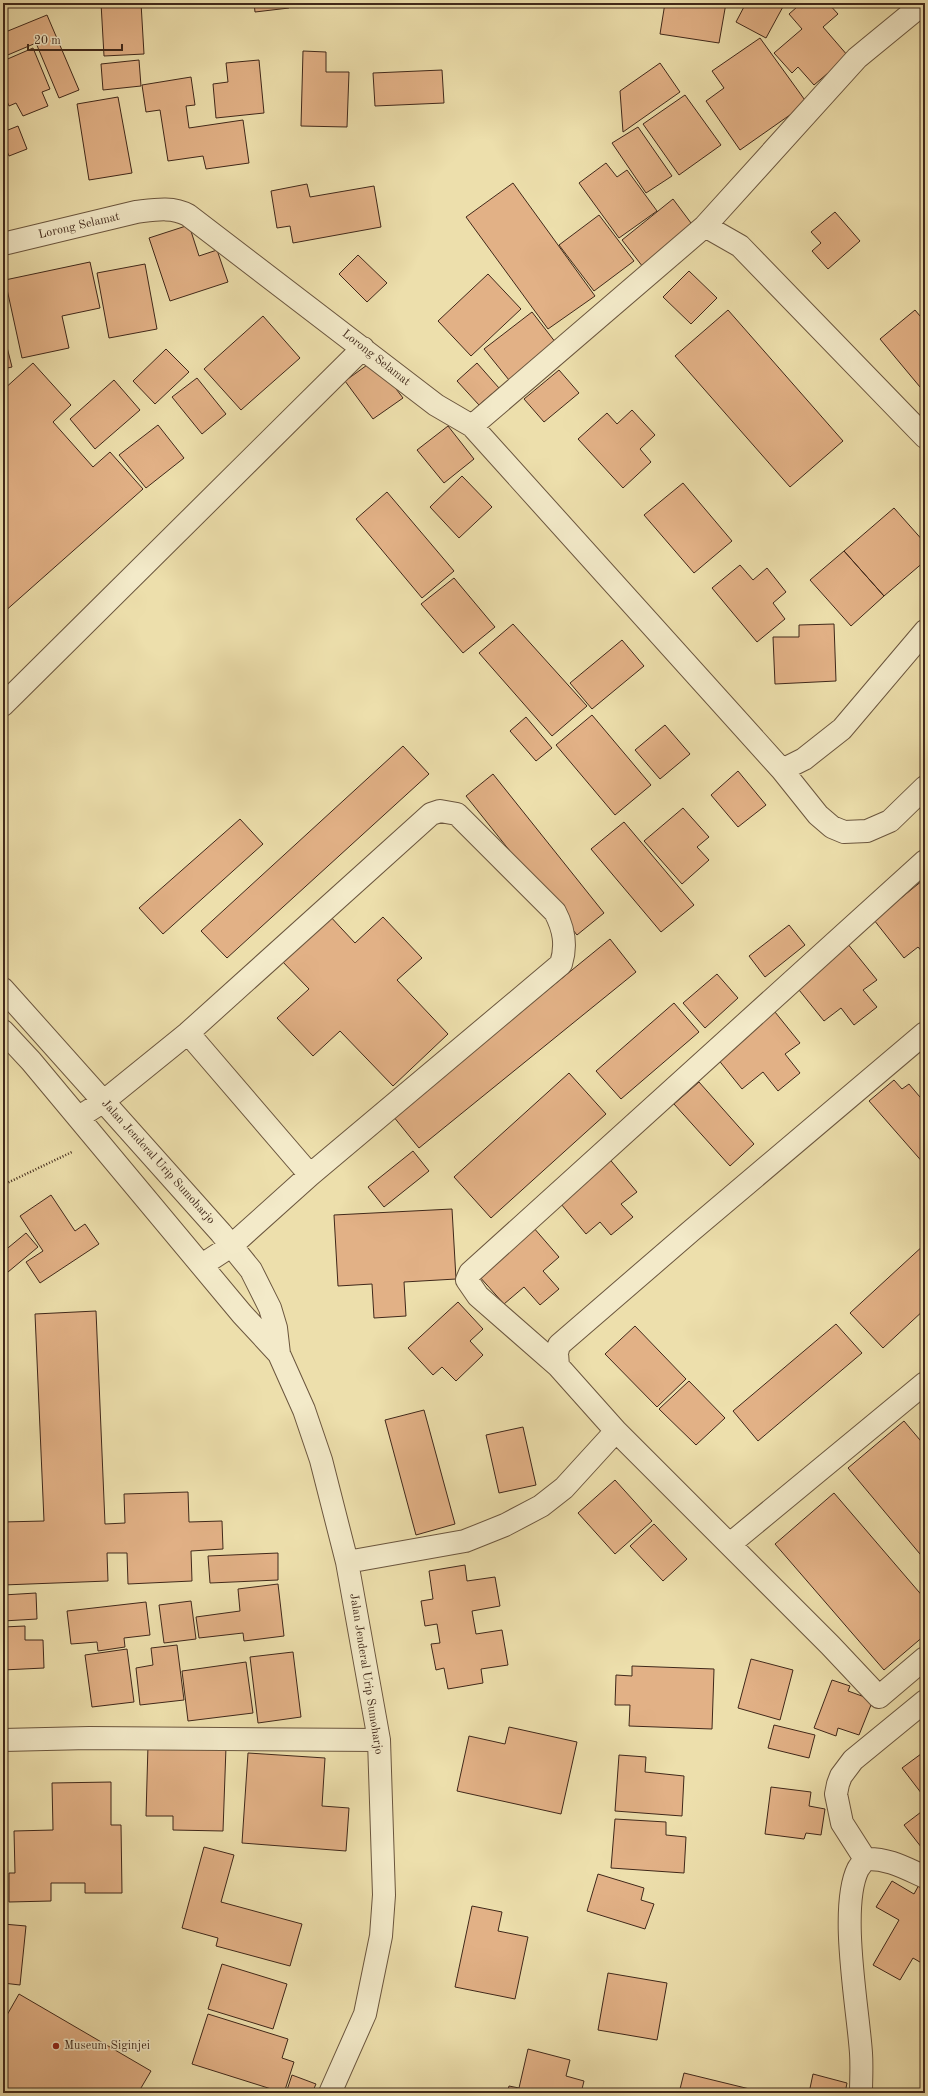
<svg xmlns="http://www.w3.org/2000/svg" width="928" height="2096" font-family="'Old Standard TT',serif">
<rect width="100%" height="100%" fill="#eddfac"/>
<filter id="stains"><feTurbulence type="fractalNoise" baseFrequency=".005" numOctaves="4"/><feColorMatrix values="0 0 0 0 .2 0 0 0 0 .09 0 0 0 0 .02 0 0 0 .5 -.17"/></filter>
<radialGradient id="worn" r=".72"><stop offset=".6" stop-color="#630" stop-opacity="0"/><stop offset="1" stop-color="#630" stop-opacity=".3"/></radialGradient>
<path fill="#e2b186" stroke="#40281a" d="M101 3H141L144 54 104 56Z
M254 3H288L289 8 255 12Z
M665 3H726L719 43 660 34Z
M746 3H785L766 38 736 22Z
M794 3H828L838 14 823 27 848 56 814 85 798 67 792 73 774 53 802 29 789 14 797 7Z
M47 15 79 90 59 98 36 43 3 57V33Z
M760 38 807 103 740 150 706 101 724 88 712 71Z
M33 48 50 89 42 92 48 106 23 116 16 103 9 106 3 91V61Z
M303 51 326 52V72H349L347 127 301 126Z
M139 60 141 86 103 90 101 64Z
M259 60 264 113 216 118 213 84 228 82 226 63Z
M660 63 680 92 623 132 620 91Z
M442 70 444 103 375 106 373 73Z
M191 77 195 105 186 106 189 128 243 120 249 163 206 169 203 156 168 161 160 110 146 112 142 85Z
M685 95 721 145 679 175 643 124Z
M118 97 132 173 89 180 77 104Z
M18 126 27 149 9 156 3 141V132Z
M638 127 672 176 646 193 612 143Z
M3 161 7 171 3 172Z
M606 163 617 177 627 170 657 211 619 238 579 183Z
M513 183 595 296 548 329 466 217Z
M307 184 310 197 374 186 381 227 293 243 290 226 277 228 271 191Z
M673 199 694 227 643 267 622 240Z
M835 212 860 241 828 269 812 251 821 243 811 232Z
M599 215 634 261 594 291 559 245Z
M189 225 199 256 217 250 228 282 170 301 149 238Z
M358 255 387 283 367 302 339 274Z
M90 262 100 308 62 316 69 348 22 358 5 280Z
M145 264 157 329 109 338 97 273Z
M689 271 717 298 691 324 663 297Z
M488 274 521 309 471 356 438 321Z
M728 310 843 441 790 487 675 356Z
M915 310 925 322V393L880 339Z
M532 312 556 343 509 380 484 349Z
M263 316 300 358 241 410 204 369Z
M3 331 12 367 3 369Z
M166 349 189 372 155 404 133 381Z
M374 360 403 398 373 419 345 381Z
M33 363 71 405 53 422 93 467 110 452 143 489 3 613V390Z
M477 363 499 388 479 405 457 381Z
M559 370 579 393 544 422 524 399Z
M197 378 226 414 202 434 172 397Z
M114 380 140 410 95 449 70 419Z
M632 410 655 435 640 449 651 462 623 488 578 439 607 413 617 424Z
M158 425 184 458 146 488 119 455Z
M448 426 474 459 444 483 417 450Z
M462 476 492 507 459 538 430 507Z
M683 483 732 541 694 573 644 515Z
M387 492 454 571 422 598 356 519Z
M894 508 925 543V561L884 596 844 551Z
M844 551 884 596 851 626 810 580Z
M740 565 753 580 767 568 786 592 773 603 785 619 757 642 712 588Z
M454 578 495 627 463 653 421 604Z
M513 624 587 706 552 736 479 653Z
M834 624 836 681 775 684 773 637H799V625Z
M622 640 644 666 592 709 570 683Z
M592 715 651 785 615 815 556 745Z
M526 717 552 748 536 761 510 731Z
M665 725 690 754 660 779 635 750Z
M403 746 429 774 227 958 201 931Z
M738 771 766 805 738 827 711 795Z
M493 774 604 913 577 935 466 796Z
M683 808 709 837 697 847 709 860 682 884 644 841Z
M240 819 263 844 163 934 139 908Z
M624 822 694 905 661 932 591 849Z
M923 880 925 883V955L918 947 904 958 874 920Z
M328 914 355 943 383 917 422 958 397 980 448 1034 393 1086 340 1031 313 1056 277 1018 309 989 280 959Z
M789 925 805 945 765 977 749 956Z
M610 939 636 972 419 1148 393 1116Z
M847 943 877 980 863 990 877 1007 854 1025 841 1008 824 1021 795 985Z
M717 974 738 998 705 1028 683 1003Z
M674 1003 699 1032 621 1099 596 1071Z
M775 1012 800 1043 785 1054 800 1073 778 1091 763 1072 742 1089 717 1058Z
M569 1073 606 1114 491 1218 454 1177Z
M894 1080 902 1089 909 1084 925 1103V1165L869 1101Z
M699 1082 754 1144 730 1166 674 1104Z
M413 1151 429 1171 384 1207 368 1187Z
M607 1156 637 1192 621 1204 633 1217 611 1235 600 1222 586 1234 556 1198Z
M51 1195 75 1231 85 1224 99 1244 40 1283 26 1262 43 1251 20 1216Z
M452 1209 456 1279 404 1282 406 1316 374 1318 372 1284 338 1286 334 1215Z
M533 1227 559 1257 543 1271 559 1289 540 1305 524 1287 504 1304 478 1275Z
M26 1233 38 1247 8 1272 3 1266V1252Z
M925 1244V1309L883 1348 850 1313Z
M458 1302 483 1329 470 1341 483 1355 456 1381 442 1367 433 1375 408 1348Z
M96 1311 105 1524 125 1523 124 1494 188 1492 189 1522 222 1521 223 1549 191 1551 192 1581 128 1584 127 1553H107L108 1581 3 1585V1522L44 1521 35 1314Z
M836 1324 862 1353 758 1441 733 1411Z
M635 1326 686 1379 657 1407 605 1354Z
M689 1381 725 1418 696 1445 659 1409Z
M424 1410 455 1524 416 1535 385 1420Z
M904 1421 925 1446V1560L848 1468Z
M523 1427 536 1485 499 1493 486 1435Z
M615 1480 652 1521 615 1554 578 1513Z
M834 1493 925 1599V1635L884 1670 775 1544Z
M654 1524 687 1559 663 1581 630 1546Z
M278 1553V1580L210 1583 208 1556Z
M465 1565 467 1581 495 1577 500 1606 472 1611 476 1634 502 1630 508 1665 481 1669 483 1683 448 1689 444 1668 436 1670 431 1644 440 1643 437 1624 425 1626 421 1601 433 1599 429 1571Z
M278 1584 284 1636 244 1641 243 1633 199 1638 196 1617 240 1611 238 1589Z
M36 1593 37 1619 3 1621V1595Z
M191 1601 196 1639 164 1643 159 1605Z
M146 1602 150 1635 124 1638 125 1647 98 1651 97 1642 71 1644 67 1611Z
M25 1626V1640H43L44 1668 3 1670V1627Z
M177 1645 184 1700 140 1705 136 1668 153 1665 151 1648Z
M127 1649 134 1702 92 1707 85 1655Z
M293 1652 301 1717 258 1723 250 1657Z
M751 1659 793 1670 780 1720 738 1708Z
M246 1662 253 1713 188 1721 182 1671Z
M632 1666 714 1669 712 1729 629 1726 630 1705H615L616 1675 632 1676Z
M832 1680 850 1686 848 1691 873 1700 859 1735 838 1728 836 1736 814 1728Z
M774 1725 815 1735 809 1758 768 1748Z
M509 1727 577 1742 561 1814 457 1791 469 1736 505 1744Z
M148 1745 226 1747 223 1831 173 1830V1816H146Z
M925 1751V1798L902 1768Z
M248 1753 325 1758 322 1806 349 1808 346 1851 242 1843Z
M619 1755 646 1757 645 1772 684 1776 682 1816 615 1811Z
M111 1782V1825H121L122 1893H85V1883H51V1901L9 1902V1873H15L14 1831 53 1830 52 1783Z
M771 1787 811 1792 809 1806 825 1809 821 1835 806 1833 804 1839 765 1834Z
M925 1809V1852L904 1825Z
M615 1819 666 1822V1835L686 1837 684 1873 611 1868Z
M204 1847 234 1855 221 1902 302 1924 290 1966 216 1946 218 1938 182 1928Z
M598 1874 644 1888 641 1900 654 1904 645 1929 587 1911Z
M892 1881 914 1894 920 1883 925 1886V1965L913 1958 900 1980 873 1965 899 1920 876 1907Z
M472 1906 502 1912 498 1931 528 1937 515 1999 455 1987Z
M3 1924 26 1926 20 1985 3 1983Z
M222 1964 287 1984 273 2029 208 2009Z
M608 1973 667 1983 657 2040 598 2030Z
M19 1994 151 2071 138 2093H3V2022Z
M208 2014 288 2039 282 2058 294 2062 284 2093 192 2064Z
M528 2049 570 2060 566 2076 584 2081 581 2093H507L509 2086 519 2088Z
M684 2073 762 2092V2093H679Z
M813 2074 847 2083 845 2093H809Z
M292 2075 316 2084 312 2093H286Z"/>
<g fill="none" stroke-linecap="round" stroke-linejoin="round">
<defs>
<path id="minor" d="M705 226 740 246 925 437
M3 244 136 212C153 210 172 206 188 215L436 405 472 426 705 226 857 58 924 3
M472 426 782 770 804 759 842 729 925 631
M3 705 363 348
M782 770 818 815 832 827 844 832 867 831 890 821 925 787
M3 989 221 1233 251 1270 270 1308 276 1328 279 1354 304 1410 321 1460 347 1562 379 1740 384 1895 381 1936 365 2014 330 2093
M3 1031 31 1061 242 1314 279 1354
M188 1033 310 1175
M79 1117 104 1101 188 1033 431 814 440 811 457 814 555 912C564 929 567 945 561 964L310 1175 231 1246 202 1265
M558 1366 478 1296 467 1280 470 1273 925 861
M616 1431 830 1645 879 1697 925 1658
M730 1544 925 1383
M347 1562 465 1541 505 1525 541 1506 564 1488 616 1431 558 1366 557 1353 559 1345 691 1231 925 1033
M3 1740 89 1738 379 1740
M865 1859 842 1823 836 1794 838 1784 841 1776 853 1760 925 1701
M865 1859C888 1858 905 1868 925 1877
M861 2093C861 2080 862 2067 861 2053 858 2008 839 1908 858 1869 860 1866 863 1862 865 1859"/>
</defs>
<use href="#minor" stroke="#6b563e" stroke-width="24"/>
<path stroke="#40281a" stroke-width="2.5" stroke-dasharray="1 2" stroke-linecap="butt" d="M3 1185 72 1152"/>
<use href="#minor" stroke="#f3eac9" stroke-width="22"/>
</g>
<circle fill="#8f2418" stroke="#f3eac9" stroke-width="1.5" cx="56" cy="2046" r="4"/>
<g text-anchor="middle" dominant-baseline="central" stroke-width="3" stroke-linejoin="round" paint-order="stroke">
<g font-size="12" fill="#40281a" stroke="#f3eac9">
<text transform="translate(79 226) rotate(-13)">Lorong Selamat</text>
<text transform="translate(376 358) rotate(38)">Lorong Selamat</text>
<text transform="translate(158 1162) rotate(48)">Jalan Jenderal Urip Sumoharjo</text>
<text transform="translate(366 1674) rotate(81)">Jalan Jenderal Urip Sumoharjo</text>
</g>
<g font-size="12" fill="#40281a" stroke="#f3eac9" text-anchor="start">
<text x="64" y="2046">Museum Siginjei</text>
</g>
</g>
<rect width="928" height="2096" fill="none" stroke="#eddfac" stroke-width="16"/>
<rect x="4" y="4" width="920" height="2088" fill="none" stroke="#40281a" stroke-width="2"/>
<rect x="8" y="8" width="912" height="2080" fill="none" stroke="#40281a"/>
<path d="M28 44v6h94v-6" fill="none" stroke="#40281a" stroke-width="2"/>
<text x="34" y="44" font-size="12" fill="#40281a" stroke="#f3eac9" stroke-width="3" paint-order="stroke">20 m</text>
<rect width="100%" height="100%" filter="url(#stains)"/>
<rect width="100%" height="100%" fill="url(#worn)"/>
</svg>
